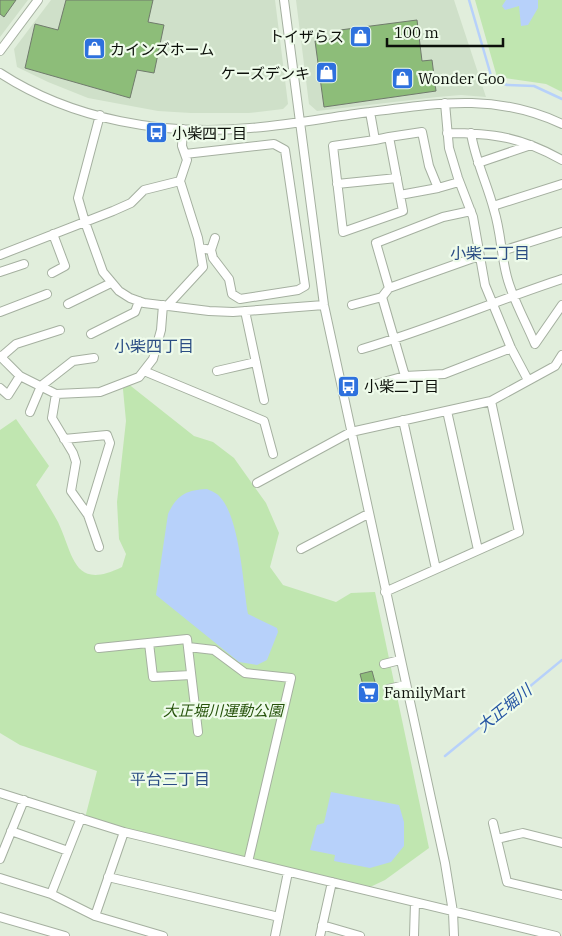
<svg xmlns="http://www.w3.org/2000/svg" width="562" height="936" font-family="'IBM Plex Serif','Noto Sans JP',serif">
<rect width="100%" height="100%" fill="#e1eedc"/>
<path fill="#cfe0c9" d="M0 0H28L0 37Z
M51 0H275L288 104 283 109 249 113H191L158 111 88 98 48 82 17 67 14 49Z
M296 0H454L486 97 461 95 437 97 317 111 309 104Z"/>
<path fill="#c0e6b0" d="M475 0H562V92L546 84 497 77Z
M122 379 194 436 213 442 234 458 266 503 279 533 270 567 283 585 336 602 351 593 375 592 429 848 385 880 366 889 85 818 97 771 20 745 0 733V430L16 419 49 466 36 485C43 497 51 509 58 522 74 556 73 591 122 567L126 554 119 539 117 502 126 421Z"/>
<path fill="#b7d1fa" d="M506 0H538V8L528 25 521 26 519 6 505 10 502 6Z
M207 489C211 491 217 493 220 497 240 518 243 585 248 614L277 628 278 632 267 660 257 665 239 662 156 595 168 514C177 495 186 490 207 489Z
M331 792 399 805 404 822V846L391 862 370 868 334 861 335 855 310 850 317 825 324 823Z"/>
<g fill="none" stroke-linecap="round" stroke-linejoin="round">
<path stroke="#b7d1fa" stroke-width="2.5" d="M469 0 492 79 507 85 534 86 562 99
M445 756 562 660"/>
</g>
<path fill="#8dbd79" stroke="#707b6c" d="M0 0H16L4 17 0 14Z
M66 0H153L148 22 164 25 154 73 137 70 130 98 25 68 35 24 58 30Z
M417 20 422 61 432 60 436 91 324 107 315 41 341 38 340 30Z
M372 671 378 693 365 696 364 693H362L360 686 363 685 360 674Z"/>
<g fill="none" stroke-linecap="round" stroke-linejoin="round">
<defs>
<path id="minor" d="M284 0 324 305 445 863 453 912 454 936
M0 51 38 0
M0 73C72 120 165 136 250 128 290 125 330 117 370 112 438 103 497 93 562 124
M445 103 449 148 458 178 473 217 485 285 511 348 528 380
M370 112 375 140 333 146 343 232 403 211 389 137 375 140
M100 115 78 198 85 222 103 272 119 291 130 298 144 303 209 311 233 312 324 305
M447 133C493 133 521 137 562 160
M471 133C475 160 487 183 494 210 501 232 501 255 507 277 513 300 526 322 535 344L562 305
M389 137 422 132 429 166 438 188 400 195
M185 154 274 144 285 150 305 286 298 290 240 299 232 294 229 279 213 258 211 250 200 248
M478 163 531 145
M337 184 397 178
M438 188 459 182
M493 206 562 184
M211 250 215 238
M502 251 562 232
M0 255 113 211 131 203 144 190 180 181
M0 272 24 264
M52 273 65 266 53 234
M389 288 479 256
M68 304 111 283
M352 305 382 297
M167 306 203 267 198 238 180 181 187 160 182 146 183 129
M245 311 264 400
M0 312 47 294
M91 334 135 312 139 301
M362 349C430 329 495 301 562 279
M0 356 20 376 56 394 100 392 139 377 153 359 161 330 163 305
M1 357 16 344 60 330
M144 371 264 421 273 454
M217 371 256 362
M405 376 444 374 511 348
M369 386 405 376 382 297 389 288 376 243 443 217 471 211
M0 388 8 395 20 376
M56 394 52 418 73 453 76 462 71 491 88 515 99 547
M447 411 478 550
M30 412 41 386 73 361 94 358
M403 420 436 569
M64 439 107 435 110 443 88 515
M257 483 351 432 491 401 555 366 562 355
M301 549 368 514
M385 592 519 532 491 401
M149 643 153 677 191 675
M188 647 214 650 245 673 291 678 248 862
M99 648 187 639 198 732
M384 664 400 660
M388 689 405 685
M0 793 124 832 556 936
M493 823 507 882 562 895
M11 831 68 851
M497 839 523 833 562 843
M0 859 24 800
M108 877 279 917
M0 878 51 894 81 818
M51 894 95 916 163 936
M95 916 124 832
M0 917 65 936
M322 925 360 936
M275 936 288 872
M320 936 332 882
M414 936 415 902"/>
</defs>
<use href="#minor" stroke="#a5b0a0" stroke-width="10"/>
<use href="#minor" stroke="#fff" stroke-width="8"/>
</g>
<defs>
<symbol id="shop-square" viewBox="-11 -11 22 22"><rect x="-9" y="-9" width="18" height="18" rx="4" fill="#2e71de" stroke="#eefbea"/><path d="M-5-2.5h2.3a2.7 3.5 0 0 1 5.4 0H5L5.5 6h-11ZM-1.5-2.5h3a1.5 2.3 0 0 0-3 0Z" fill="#fff"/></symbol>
<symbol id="bus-square" viewBox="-11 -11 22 22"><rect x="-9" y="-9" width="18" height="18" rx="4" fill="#2e71de" stroke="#eefbea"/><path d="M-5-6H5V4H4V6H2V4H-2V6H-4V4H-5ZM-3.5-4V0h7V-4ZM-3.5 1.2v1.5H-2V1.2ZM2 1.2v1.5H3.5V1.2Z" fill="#fff"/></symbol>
<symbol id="supermarket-square" viewBox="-11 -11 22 22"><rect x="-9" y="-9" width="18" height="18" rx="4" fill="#2e71de" stroke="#eefbea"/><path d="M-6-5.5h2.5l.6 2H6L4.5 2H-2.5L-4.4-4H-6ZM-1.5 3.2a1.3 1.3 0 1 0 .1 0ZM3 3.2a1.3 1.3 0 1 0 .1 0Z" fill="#fff"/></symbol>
</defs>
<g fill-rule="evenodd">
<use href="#shop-square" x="348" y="24" width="25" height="25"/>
<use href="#shop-square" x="82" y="36" width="25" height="25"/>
<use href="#shop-square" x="314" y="60" width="25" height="25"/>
<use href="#shop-square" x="390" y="66" width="25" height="25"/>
<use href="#bus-square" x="144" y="120" width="25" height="25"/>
<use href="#bus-square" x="336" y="374" width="25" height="25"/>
<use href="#supermarket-square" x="356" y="680" width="25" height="25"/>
</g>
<g text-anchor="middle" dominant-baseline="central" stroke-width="4.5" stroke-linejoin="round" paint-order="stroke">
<g font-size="15" fill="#0c100a" stroke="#eefbea" text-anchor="start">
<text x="344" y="36" text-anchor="end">トイザらス</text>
<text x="110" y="49">カインズホーム</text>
<text x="310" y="73" text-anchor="end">ケーズデンキ</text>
<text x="418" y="78">Wonder Goo</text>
<text x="172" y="133">小柴四丁目</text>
<text x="364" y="386">小柴二丁目</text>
<text x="384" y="692">FamilyMart</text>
</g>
<g font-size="15" font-style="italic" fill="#26530b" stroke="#eefbea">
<text x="223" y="710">大正堀川運動公園</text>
</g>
<g font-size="16" fill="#2b4d84" stroke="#eefbea">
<text x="490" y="253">小柴二丁目</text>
<text x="154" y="346">小柴四丁目</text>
<text x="170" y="779">平台三丁目</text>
</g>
<g font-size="16" font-style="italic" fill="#2454a3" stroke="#eefbea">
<text transform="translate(504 708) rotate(-39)">大正堀川</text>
</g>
</g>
<path d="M387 38v8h116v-8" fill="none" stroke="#0c100a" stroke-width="2.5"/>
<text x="394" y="38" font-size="15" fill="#0c100a" stroke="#eefbea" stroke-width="4" paint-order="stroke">100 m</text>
</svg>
